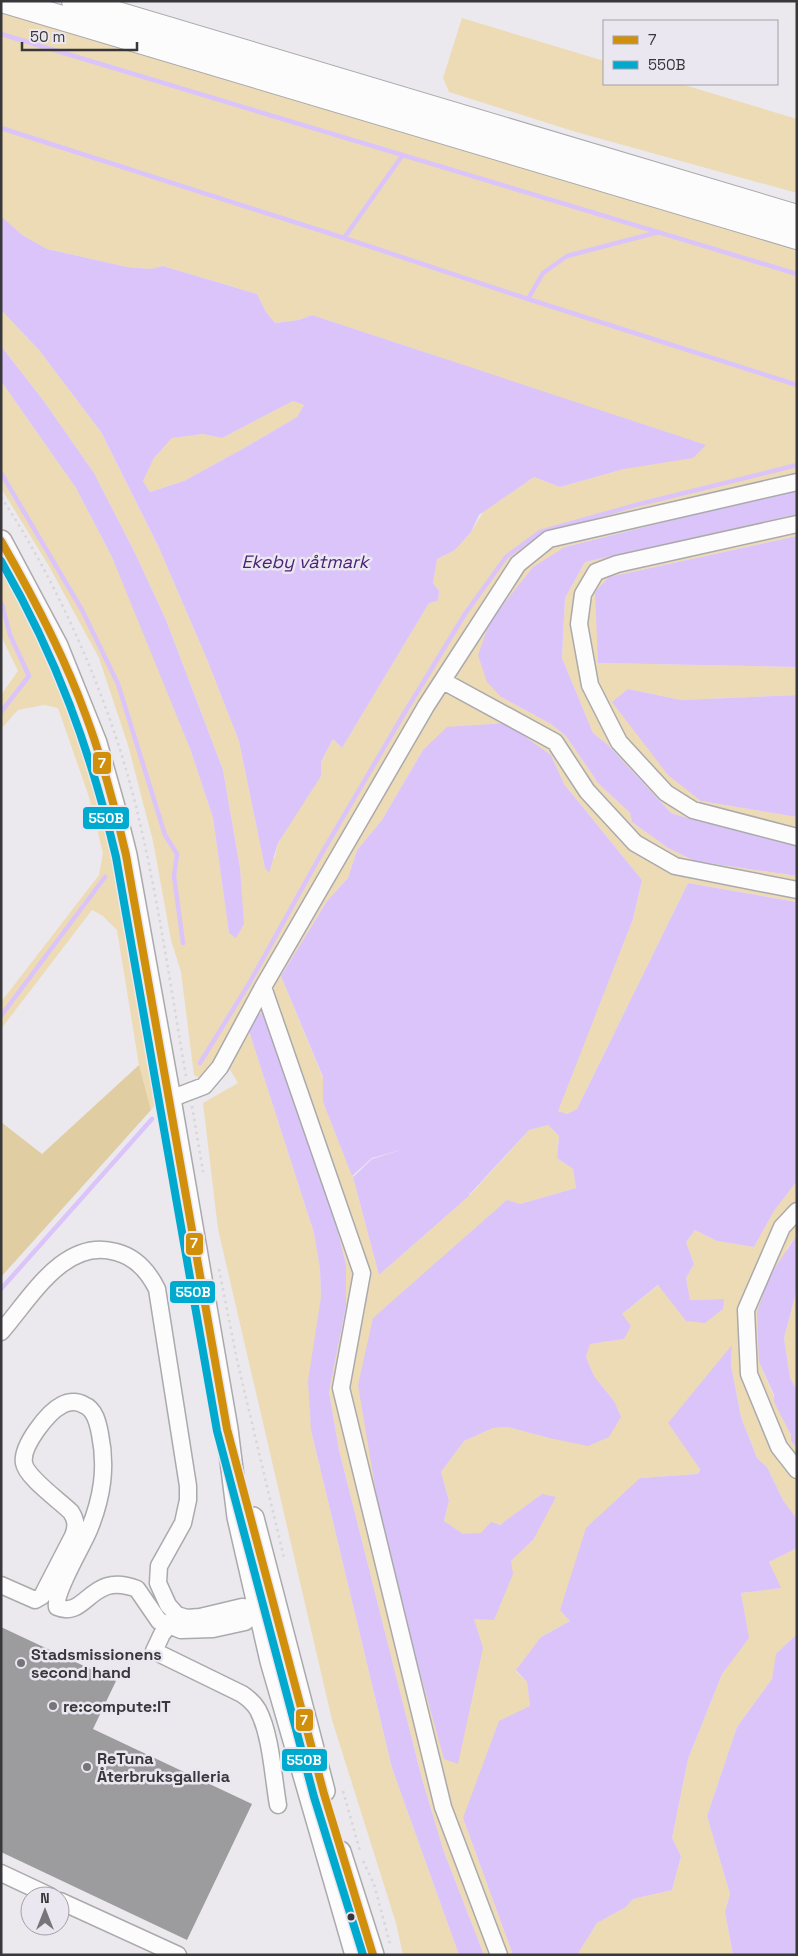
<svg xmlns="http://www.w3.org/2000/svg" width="798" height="1956" font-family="'Space Grotesk',sans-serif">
<rect width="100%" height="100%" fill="#ebe9ee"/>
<path fill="#eddbb5" d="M1 11 797 246V489L565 547 501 697 551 724 566 736 598 783 630 813 632 822 668 848 695 861 797 876V902L688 883 577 1109 567 1114 557 1111 633 919 642 880 564 784 551 755 506 723 423 750 382 820 357 850 348 878 327 901 281 976 323 1078V1102L353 1177 379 1275 470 1195 529 1130 548 1125 559 1136 557 1158 573 1169 576 1188 520 1204 373 1318 474 1619 511 1561 533 1540 542 1494C523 1508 489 1540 463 1534 457 1533 449 1525 444 1521L449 1501 441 1472 464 1441 493 1428 508 1427 549 1438 614 1401 594 1376 586 1357 590 1344 624 1339 622 1314 659 1285 686 1320 724 1299 690 1300 686 1278 694 1264 686 1242 695 1230 717 1241 754 1247 774 1211 797 1181V1235L787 1248 759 1362 791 1436V1441L797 1448V1519L783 1500 767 1467 757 1458 741 1417 731 1365 732 1346 698 1474 640 1478 570 1621 541 1637 516 1671 527 1682 530 1706 463 1818 513 1955H484L444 1852 422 1779 339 1450 329 1392 346 1306V1265L331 1204 249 1031 314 1233 320 1269 321 1297 311 1430 392 1768 459 1955H403L396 1923 332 1720 218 1229 203 1103 238 1083 229 1068 199 1078 194 1075 181 972 171 940 153 841 128 745 99 658 49 566 1 488V381L76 488 112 557 150 647 191 751 213 818 229 933 243 923 240 868 223 770 166 620 135 553 94 473 43 400 1 346V310L39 350 101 432 159 548 206 657 239 741 265 868 275 857 278 843 287 829 333 739 342 748 429 603 438 601 439 591 433 583 437 559 455 550 471 532 483 512 534 477 560 487 624 469 436 356 312 315 299 320 275 323 266 312 257 294 163 266 150 269 127 267 47 249 22 235 1 218Z
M462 18 604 61V84H681L797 119V193L576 132 449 92 443 78Z
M293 401 304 405 297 417 246 447 184 481 150 492 143 481 154 458 172 438 203 434 222 438Z
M797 514V536L609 577 598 663 797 667V695L681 700 628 689 701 801 797 817V843L696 821 671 813 607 744 593 733 562 658 565 598 585 562Z
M1 563 52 660 90 764 112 845 157 1103 151 1110 139 1065 117 930 103 916 92 910 1 1029V1002L99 875 103 853 89 797 58 708 44 705 18 710 1 729V695L18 671 1 636Z
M797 1289V1390L790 1378 784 1338Z
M797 1548V1634L777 1654 772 1679 737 1727 707 1816 730 1894 725 1912 733 1955H577L597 1923 626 1907 633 1899 672 1890 681 1856 672 1838 688 1759 722 1674 748 1638 741 1593 780 1588 769 1562Z"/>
<path fill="#e1cda2" d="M139 1065 151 1110 1 1277V1122L42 1154Z"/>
<path fill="#dac4fa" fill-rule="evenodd" d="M2 217 22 235 47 249 127 267 150 269 163 266 257 294 266 312 275 323 299 320 312 315 706 445 693 458 624 469 560 487 534 477 479 515 471 532 455 550 437 559 433 583 439 591 438 601 429 603 342 748 333 739 321 762V776L278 843 269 873 265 868 239 741 206 657 159 548 101 432 39 350 1 310ZM293 401 304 405 297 417 246 447 184 481 150 492 143 481 154 458 172 438 203 434 222 438Z
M1 346 43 400 94 473 135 553 166 620 223 770 240 868 244 924 236 938 229 933 213 818 191 751 112 557 76 488 1 381Z
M797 489V514L585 562 565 598 562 658 593 733 607 744 671 813 697 821 797 843V876L695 861 668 848 632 822 630 813 598 783 566 736 551 724 501 697 487 682 478 655 490 621 533 567 565 547Z
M797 536V667L598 663 595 592 609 577Z
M628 689 681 700 797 695V817L701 801 668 775 612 702Z
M506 723 551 755 564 784 642 880 633 919 558 1111 567 1114 577 1109 688 883 797 902V1181L774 1211 754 1247 717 1241 695 1230 686 1242 694 1264 686 1278 690 1300 724 1299 723 1309 705 1323 686 1321 658 1285 622 1314 631 1326 624 1339 590 1344 586 1357 594 1376 614 1401 621 1417 609 1437 588 1446 549 1438 508 1427 493 1428 464 1441 441 1472 449 1501 444 1521 463 1534 481 1533 491 1522 500 1525 542 1494 556 1497 533 1540 511 1561 513 1574 494 1620 474 1619 483 1648 458 1764 444 1759 385 1546 358 1385 373 1318 507 1200 520 1204 576 1188 573 1169 557 1158 559 1136 548 1125 529 1130 470 1194 467 1190 470 1195 379 1275 353 1177 372 1159 404 1149 372 1158 352 1176 323 1102V1077L281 976 327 901 348 878 357 850 382 820 423 750 447 727Z
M262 1013 270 1020 331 1204 346 1265V1306L329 1392 339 1450 422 1779 444 1852 484 1955H459L392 1768 311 1430 308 1381 321 1297 320 1269 314 1233 249 1031 254 1016Z
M797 1235V1289L784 1338 790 1378 797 1390V1448L791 1441V1435L774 1402V1395L759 1362 757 1312 770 1275Z
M732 1345 731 1365 741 1417 757 1458 767 1467 783 1500 797 1519V1548L769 1562 781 1588 741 1593 749 1638 722 1674 688 1759 672 1838 681 1856 672 1890 633 1899 626 1907 597 1923 577 1955H513L463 1818 499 1721 530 1706 527 1682 516 1670 541 1637 570 1621 560 1610 586 1528 640 1478 698 1474 700 1469 668 1423Z
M797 1634V1955H733L725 1912 730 1894 707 1816 737 1727 772 1679 776 1654Z"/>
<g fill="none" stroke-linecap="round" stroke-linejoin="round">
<path stroke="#dac4fa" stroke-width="4.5" d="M1 34 797 274
M1 128 344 238 402 156
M659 232 567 256 543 273 528 299 797 385
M344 238 528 299
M1 473 82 610 118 684 165 835 177 854 174 876 183 943
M1 712 29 676 10 635 2 604
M1 1016 105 877
M200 1063 250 982 319 858 402 717 465 614 506 557 540 532 636 505 797 465
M1 1289 152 1119"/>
</g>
<path fill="#9c9b9e" d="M1 1627 116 1681 93 1729 252 1804 187 1940 1 1852Z"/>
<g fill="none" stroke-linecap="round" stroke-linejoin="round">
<defs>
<path id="minor" d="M797 524 617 564 596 572 583 594 579 624 590 685 619 742 666 793 693 810 797 837
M443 681 555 742 587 791 635 843 675 866 797 890
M263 987 362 1273 341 1388 443 1807 499 1955
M170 1099 204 1086 220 1067 263 987 426 706 518 564 549 539 797 482
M797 1211 782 1227 746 1310 749 1374 779 1447 797 1470
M1 1332C30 1299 64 1237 116 1252 136 1257 148 1271 157 1289L188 1486V1500L183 1523 159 1566 158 1583 168 1605 177 1615 187 1618 200 1617 242 1607 260 1609
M1 1585 35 1600 42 1596 73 1536C77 1526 76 1520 71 1512 60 1501 26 1477 24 1463 21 1446 48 1412 62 1405 69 1401 78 1401 84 1405 95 1409 98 1423 100 1434 107 1468 102 1498 89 1530 82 1547 54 1592 57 1607 87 1620 90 1570 137 1589L159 1621 181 1630 213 1629 245 1622 260 1609
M174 1619 162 1634 154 1651 242 1694C248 1698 254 1703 258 1710 271 1735 273 1776 278 1805
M1 1873 50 1896
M60 1901 178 1955"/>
<path id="major" d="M1 541 57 646 96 743 113 803 126 855 170 1099 227 1429 238 1517 271 1661 356 1955
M253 1518 324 1791
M340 1852 373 1955"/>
<path id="highway" d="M5 1 797 237
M74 1 797 217"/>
</defs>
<use href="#minor" stroke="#aaa9ac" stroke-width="19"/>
<use href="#major" stroke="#aaa9ac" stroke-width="24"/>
<use href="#highway" stroke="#aaa9ac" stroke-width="26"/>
<path stroke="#d7d6d8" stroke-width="2.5" stroke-dasharray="2.5 4" stroke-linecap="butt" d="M1 497C61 587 115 713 139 819 159 904 171 990 186 1076
M192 1106 203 1172
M219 1269 237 1360 284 1558
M343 1791 360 1851
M363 1861 374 1884 390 1944"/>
<use href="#minor" stroke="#fcfcfc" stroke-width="16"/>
<use href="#major" stroke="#fcfcfc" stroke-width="21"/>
<use href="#highway" stroke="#fcfcfc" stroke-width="24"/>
<defs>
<path id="bus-1" d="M1 541C34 598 64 655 86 716 103 761 115 808 126 855L227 1429 324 1794 373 1955"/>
<path id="bus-2" d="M1 561C57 658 90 749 116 857L217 1431 314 1797 363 1955"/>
</defs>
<use href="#bus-1" stroke="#eae7f0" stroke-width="11"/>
<use href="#bus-2" stroke="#eae7f0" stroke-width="11"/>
<use href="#bus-1" stroke="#d1900c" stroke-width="8"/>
<use href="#bus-2" stroke="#00a9ce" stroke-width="8"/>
</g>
<g fill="#777579" stroke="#eae7f0" stroke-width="2">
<circle cx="21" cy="1663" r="5"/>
<circle cx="53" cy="1706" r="5"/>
<circle cx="87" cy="1767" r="5"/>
</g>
<circle fill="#38373a" stroke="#eae7f0" stroke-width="2" cx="351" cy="1917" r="4.5"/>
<g text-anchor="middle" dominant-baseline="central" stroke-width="5" stroke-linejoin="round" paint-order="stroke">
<g font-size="16" font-weight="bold" fill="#38373a" stroke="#eae7f0" text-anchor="start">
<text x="31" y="1654">Stadsmissionens<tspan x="31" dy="18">second hand</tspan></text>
<text x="63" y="1706">re:compute:IT</text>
<text x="97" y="1758">ReTuna<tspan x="97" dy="18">Återbruksgalleria</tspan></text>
</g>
<g font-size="18" font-style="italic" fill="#4c2176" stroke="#eae7f0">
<text x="305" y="561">Ekeby våtmark</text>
</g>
</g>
<g stroke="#eae7f0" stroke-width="2">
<rect x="92" y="751" width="20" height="24" rx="5" fill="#d1900c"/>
<rect x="82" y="806" width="48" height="24" rx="5" fill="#00a9ce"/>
<rect x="185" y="1232" width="19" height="24" rx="5" fill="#d1900c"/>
<rect x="169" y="1280" width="47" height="24" rx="5" fill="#00a9ce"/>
<rect x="295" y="1708" width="19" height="24" rx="5" fill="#d1900c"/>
<rect x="281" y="1748" width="47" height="24" rx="5" fill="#00a9ce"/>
</g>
<g font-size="14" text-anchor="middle" font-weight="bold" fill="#fff">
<text x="102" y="768">7</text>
<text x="106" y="823">550B</text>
<text x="194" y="1248">7</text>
<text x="193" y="1297">550B</text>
<text x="304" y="1725">7</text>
<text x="304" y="1765">550B</text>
</g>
<rect width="798" height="1956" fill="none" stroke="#38373a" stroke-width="5"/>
<rect x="603" y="20" width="175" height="65" fill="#eae7f0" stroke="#a3a1a7"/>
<rect x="613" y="36" width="25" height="8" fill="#d1900c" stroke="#a3a1a7"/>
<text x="648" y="45" font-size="15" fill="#38373a">7</text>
<rect x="613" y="61" width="25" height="8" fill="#00a9ce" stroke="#a3a1a7"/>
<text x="648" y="70" font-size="15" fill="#38373a">550B</text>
<g transform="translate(45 1911)"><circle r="24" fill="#eae7f0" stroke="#a3a1a7"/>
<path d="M0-4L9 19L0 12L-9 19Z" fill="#777579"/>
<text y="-8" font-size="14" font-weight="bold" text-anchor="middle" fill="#38373a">N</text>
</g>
<path d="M22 42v8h115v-8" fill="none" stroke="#38373a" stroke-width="2.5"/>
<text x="30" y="42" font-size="15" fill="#38373a" stroke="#eae7f0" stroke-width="4" paint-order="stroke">50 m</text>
</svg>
